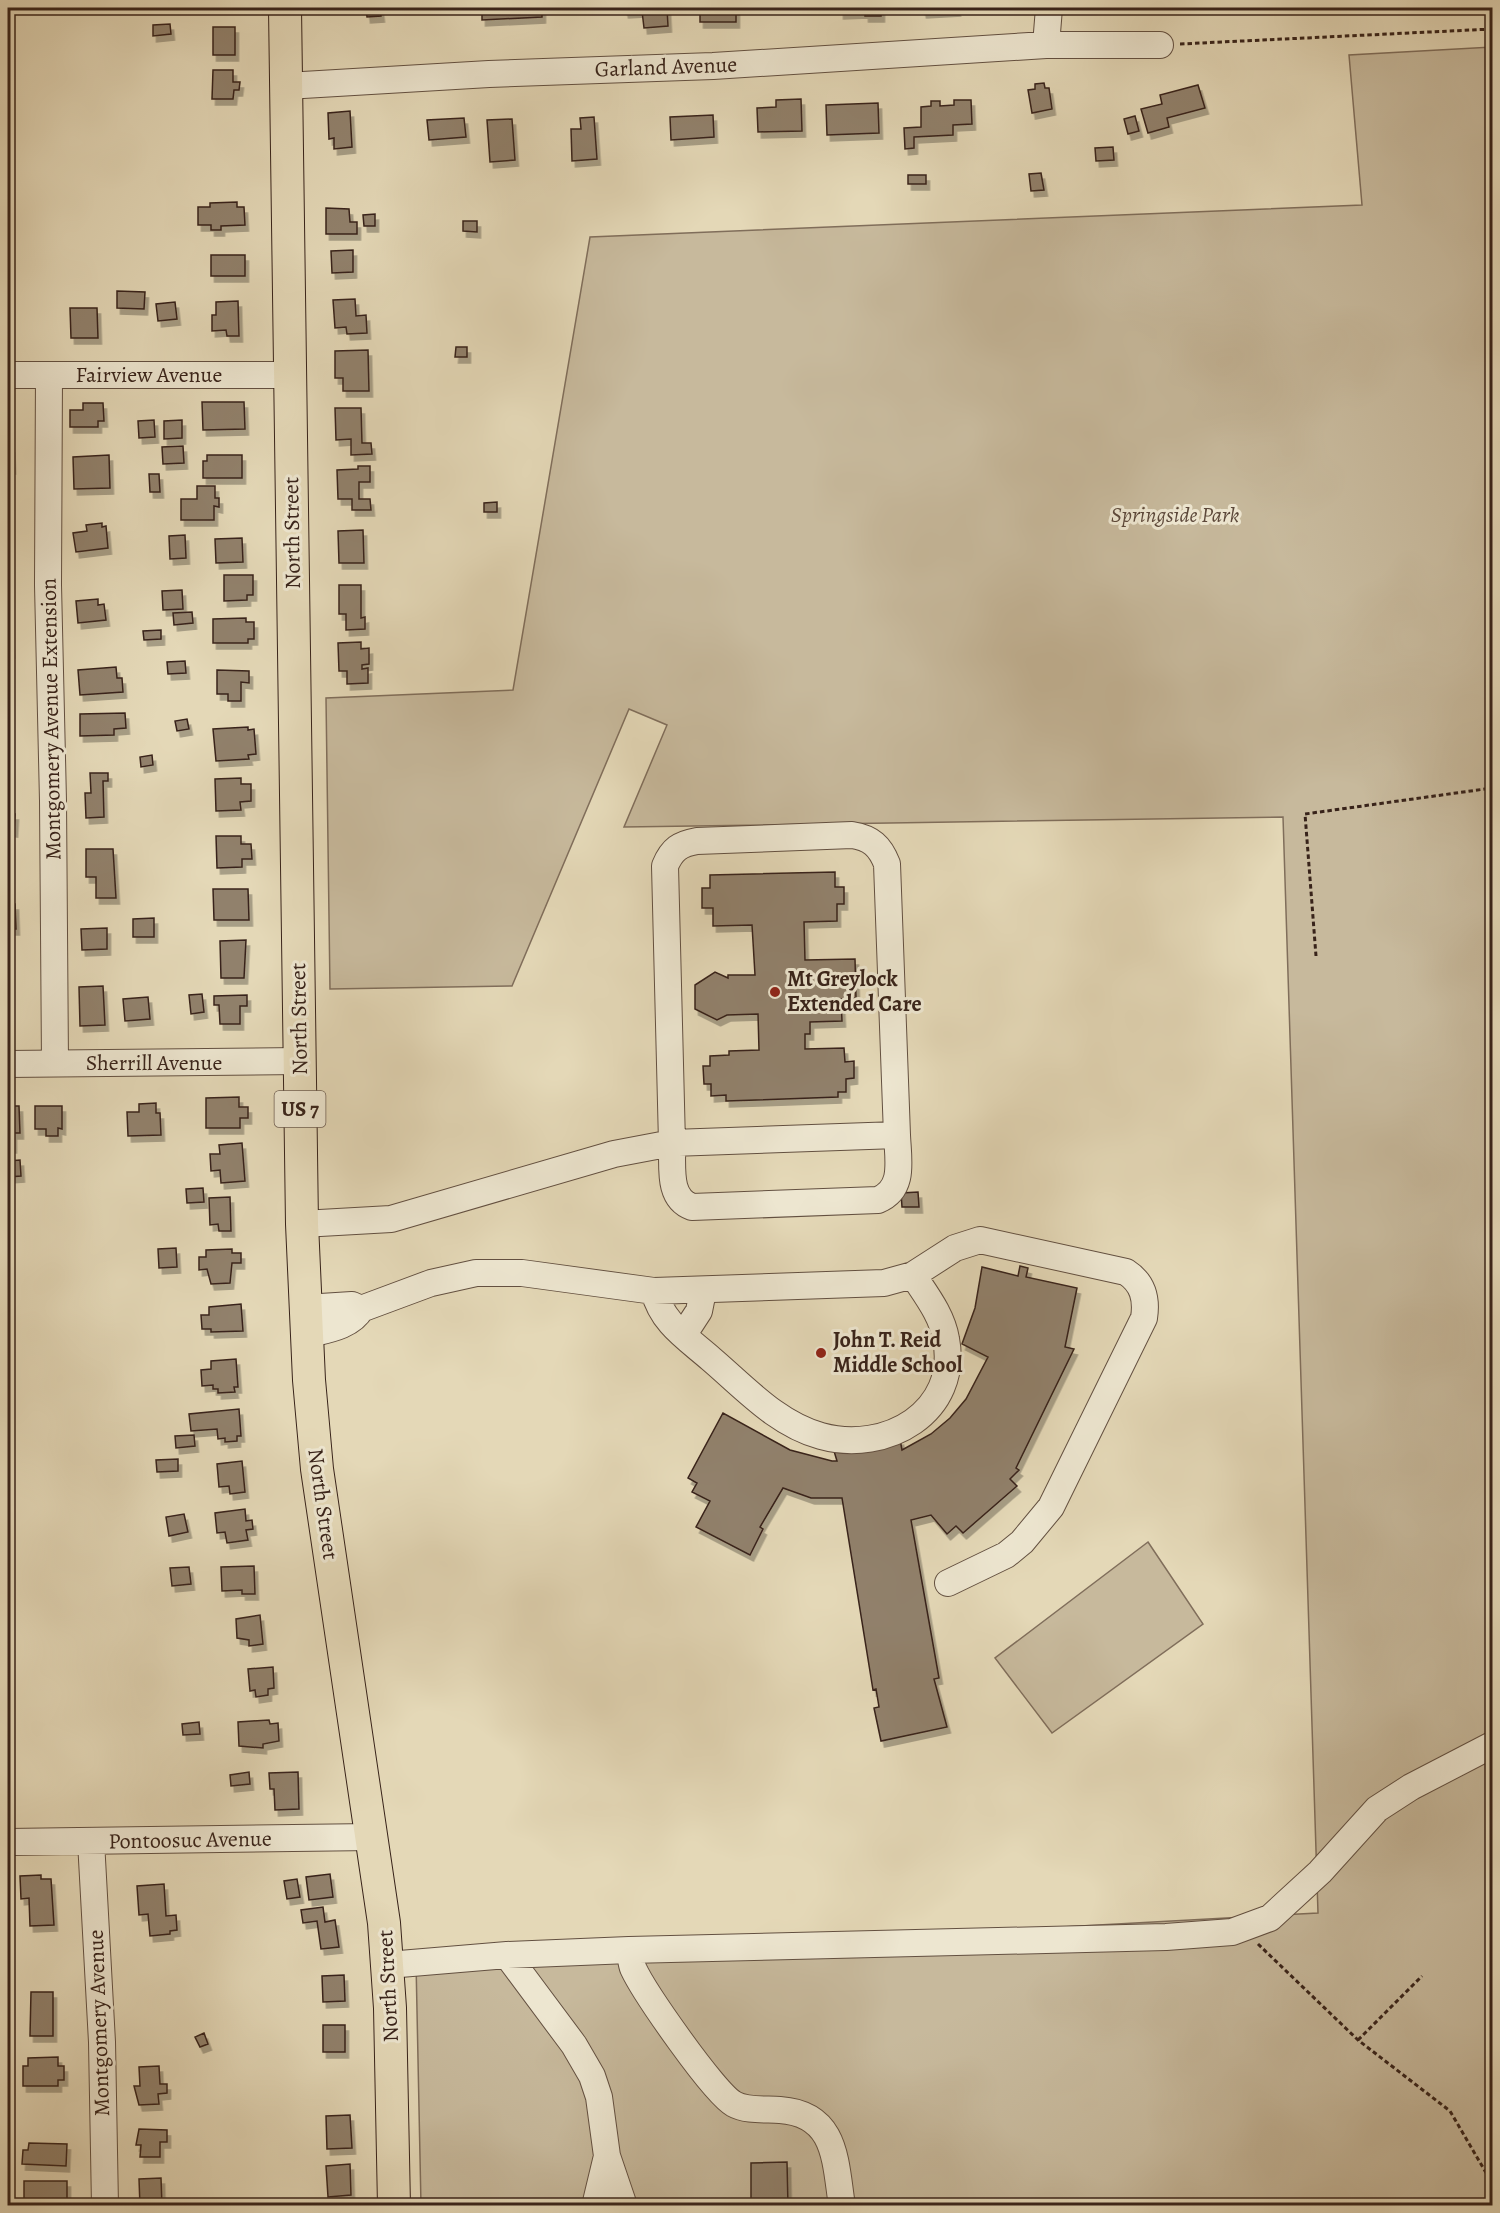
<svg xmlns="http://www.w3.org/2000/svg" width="1500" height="2213" font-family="Alegreya,serif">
<defs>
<filter id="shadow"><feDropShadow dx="3.5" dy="6" stdDeviation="0" flood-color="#0004"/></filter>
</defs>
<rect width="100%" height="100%" fill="#e4d8b7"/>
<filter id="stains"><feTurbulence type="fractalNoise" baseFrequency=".00333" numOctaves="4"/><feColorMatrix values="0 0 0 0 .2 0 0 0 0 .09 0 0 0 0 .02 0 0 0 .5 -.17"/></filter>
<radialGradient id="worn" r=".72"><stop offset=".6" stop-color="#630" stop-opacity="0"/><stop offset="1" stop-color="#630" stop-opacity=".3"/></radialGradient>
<path fill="#c7b99c" stroke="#806e5b" stroke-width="1.5" d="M1492 47V2205H421L416 1962 1318 1913 1283 817 624 827 667 725 629 709 512 986 330 989 326 698 513 690 590 237 1362 205 1349 55Z
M1148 1542 1203 1624 1052 1733 995 1658Z"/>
<path fill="#91816c" stroke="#38231a" stroke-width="1.5" filter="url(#shadow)" d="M380 8 381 16 367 17 366 9Z
M482 8H542V17L482 20Z
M624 8H667L668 26 644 28 642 11 625 12Z
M700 8H736V22H700Z
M840 8H881V16H865V12L840 13Z
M922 8H956L957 10 923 12Z
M170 24 171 34 153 36V25Z
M213 27H235V55H213Z
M213 70H233V82H240L239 90H234L233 99H212Z
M1044 83 1045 88H1049L1052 109 1032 113 1028 90 1035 89V84Z
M1198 85 1205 108 1167 118 1169 127 1148 133 1141 109 1162 104 1160 95Z
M801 99 802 131 758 132 757 108 776 107V100Z
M954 100H971L972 124 953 125V135L914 137V148L905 149 904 128 921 127V107L931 106V101H940V106L954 105Z
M878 103 879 133 827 135 826 105Z
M350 111 352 147 334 149V138L329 139 328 113Z
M713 115 714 137 671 140 670 117Z
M1135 116 1139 131 1128 134 1124 119Z
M594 117 597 159 572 161 571 129H581L580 118Z
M464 118 466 137 429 140 427 120Z
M512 119 515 160 490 162 487 120Z
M1113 147 1114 160 1096 161 1095 148Z
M1041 173 1044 190 1031 191 1029 174Z
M908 175H926V184H908Z
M237 202V207H244L245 225 221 226V230H211V225H198V207H210V203Z
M326 208 349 209 350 222H357V234H326Z
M375 214V226H364L363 215Z
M463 221H477V232L463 231Z
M353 250V272L332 273 331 251Z
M211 255H245V276H211Z
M117 291 145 292 144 309 117 308Z
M355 299 356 316 366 315 367 333 347 334 346 327 335 328 333 300Z
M238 301 239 336H227L226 330 212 331V315H216V302Z
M175 302 177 319 158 321 156 304Z
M70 308H97L98 338H71Z
M456 347H467V357H455Z
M368 350 369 391H343V378H335V351Z
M202 402H244L245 429 203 430Z
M83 403H103L104 421H98V427H70V410H83Z
M335 408H361L362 443H371L372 454 351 455V439L336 440Z
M154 420 155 437 139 438 138 421Z
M182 420V438L164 439V421Z
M183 446 184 463 163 464 162 447Z
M8 447H11L12 468H8Z
M109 455 110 488 74 489 73 457Z
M207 455H242V478H203V461H207Z
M358 466H370V482H359V499H370L371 510H352V499H338L337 470 358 469Z
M149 474H159L160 492H150Z
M197 486H215V498H219V507L214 506V520H181V499H197Z
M497 502V512H484V503Z
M102 523V527L106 526 108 548 76 552 73 533 87 531 86 525Z
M363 530 364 563H339L338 531Z
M185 535 186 558 170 559 169 536Z
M242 538 243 562 216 563 215 539Z
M224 575H253V595H247V600L224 601Z
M339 585H361V618L365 617V629L346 630V614H339Z
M182 590 183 609 163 610 162 591Z
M98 599V605L104 604 106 620 78 623 76 601Z
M192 612 193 623 174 625 173 613Z
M246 618V622H254V639H248V643H213V619Z
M8 622H9L11 652H8Z
M161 630V639L144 640 143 631Z
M361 642V649L369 648V664L362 665V669L368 668V683L347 684V671H339L338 643Z
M185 661 186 673 168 674 167 662Z
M116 667 117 678H122L123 692 80 695 78 670Z
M217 670 249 671V683L241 682V701H228V694H217Z
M125 713 126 728 114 729V735L80 736V714Z
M187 719 189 729 177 731 175 721Z
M248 727V730L254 729 256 754 248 755 249 759 216 761 213 729Z
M152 755 153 765 141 767 140 757Z
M90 773H108V781H103L104 817 86 818 85 793H91Z
M241 778V784H251V801L240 802 241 810 216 811 215 779Z
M8 814H15L14 831 8 830Z
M216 836H241V844H251L252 859H242V867L217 868Z
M86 849H113L116 898H96V877H86Z
M835 872V887H844V904H837V921L804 922 805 960 855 959 856 998 841 999 842 1021 810 1022V1034H805V1049L844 1048 845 1062 854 1061V1078L846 1079V1092H838V1097L726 1101V1095L711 1096V1084H704L703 1066H710V1056L729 1055V1051L759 1050 758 1014 727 1015 717 1020 695 1009V985L715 972 728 978V975H755L752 925 713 926V908H702V888H710V875Z
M213 889H248L249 920H214Z
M8 904H15L16 929H9L8 932Z
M154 918V937H133V919Z
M107 928V949L82 950 81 929Z
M246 940 244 978H221L220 941Z
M103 986 105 1025 80 1026 79 987Z
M202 994 204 1012 191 1014 189 995Z
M247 995V1006H240V1024H220L219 1005H214V996Z
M148 997 150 1019 125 1021 123 999Z
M239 1097V1107H248V1118H240V1128H206V1098Z
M8 1102 9 1106H19L20 1133H13V1147H8Z
M156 1103V1113H160L161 1135 128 1136 127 1112H139V1104Z
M35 1106H62V1129L58 1128V1136H46V1129H35Z
M242 1143 245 1181 221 1183 220 1170 211 1171 210 1154H220L219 1145Z
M20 1160 21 1176 8 1177V1161Z
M203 1188 204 1202 187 1203 186 1189Z
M918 1192 919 1207H902L901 1193Z
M230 1197 231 1231H219L218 1224 210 1225 209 1198Z
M176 1248 177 1267 159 1268 158 1249Z
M232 1249V1253H241V1263H232L230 1283 211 1284 207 1269 199 1270V1257H206V1250Z
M1020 1266 1028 1268 1026 1277 1077 1288 1065 1347 1074 1349 1016 1468 1019 1470 1010 1479 1017 1486 963 1533 956 1526 947 1534 931 1515 911 1520 939 1678 934 1679 947 1727 881 1741 874 1708 879 1707 876 1689 873 1690 842 1498H811L783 1488 760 1527 763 1529 750 1555 696 1527 710 1501 692 1492 697 1483 688 1478 723 1413 790 1450 832 1461H837L834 1451 900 1439 902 1450 931 1434 950 1418 966 1399 988 1357 962 1344 975 1308 982 1267 1018 1276Z
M241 1304 243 1331 211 1332V1329H202L201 1315H209V1307Z
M236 1359 238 1387H234L235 1392 218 1393V1389H213V1385L202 1386 201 1370 211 1369V1361Z
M239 1409 241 1436H237V1441L225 1442V1438L218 1439 217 1429 191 1431 189 1414Z
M194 1435 195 1446 176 1448 175 1436Z
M178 1459V1471L157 1472 156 1460Z
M242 1461 245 1492 230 1494 229 1486 219 1487 217 1464Z
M245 1509 246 1521 252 1520 253 1529 246 1530 248 1540 227 1543 225 1532 217 1533 215 1513Z
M184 1514 188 1532 169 1536 166 1517Z
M254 1566 255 1594H242V1590L222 1591 221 1567Z
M189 1567 191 1584 172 1586 170 1568Z
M260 1615 263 1644 249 1646V1640L237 1638 236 1619Z
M273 1667 274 1688 268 1689V1695L256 1697 255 1690 250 1691 248 1669Z
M269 1720 270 1724 278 1723 279 1741 263 1744V1748L239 1746 238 1722Z
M199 1722 200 1734 183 1735 182 1724Z
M249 1772 250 1784 231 1786 230 1775Z
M298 1772 299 1809 275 1810 274 1789H270L269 1773Z
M330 1874 333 1897 309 1900 306 1877Z
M41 1875V1879H51L54 1925 30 1926 29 1898 21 1899 20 1876Z
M297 1879 300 1897 287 1899 284 1881Z
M164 1884 166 1916 176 1915 177 1930 170 1931V1934L150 1936 148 1914 139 1915 137 1886Z
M323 1907 325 1922 335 1920 339 1947 321 1949 317 1921 303 1923 301 1910Z
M344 1975 345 2001 323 2002 322 1976Z
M31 1992H53V2036H30Z
M323 2025H345V2052H323Z
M204 2033 208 2044 200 2047 195 2037Z
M58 2057V2066H64V2080H58V2086H23V2066H28V2058Z
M159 2066 160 2084H167V2093L158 2094 159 2104 139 2105 134 2086H140L139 2067Z
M350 2115 352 2148 327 2149 326 2116Z
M139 2129 167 2130V2142H160V2157H140L141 2145H136Z
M29 2143 67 2144 66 2166 22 2164 23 2150H28Z
M787 2162 788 2206H751V2163Z
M350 2164 351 2195 328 2197 326 2166Z
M161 2178 162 2206H140L139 2179Z
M24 2181H67V2206H24Z
M847 2201H876V2206H847Z
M879 2201H913V2206H879Z"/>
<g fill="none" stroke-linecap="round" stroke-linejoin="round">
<defs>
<path id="minor" d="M1046 45 1049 8
M286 86 489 74 713 66 1046 45H1160
M8 375H290
M49 375 48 585 53 801 55 1063
M8 1064 300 1061
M302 1224 391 1219 614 1154 672 1143 665 866C672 849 680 844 697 841L852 835C871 838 880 846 887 864L897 1135 672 1143C673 1166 667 1198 692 1207L878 1200C905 1189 898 1160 897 1135
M654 1291C662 1323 687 1338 711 1359 745 1388 777 1424 821 1436 886 1454 960 1412 946 1339 942 1315 926 1295 913 1275
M305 1308 352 1305 361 1309 431 1283 476 1273H522L654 1291 884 1283 913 1275 955 1248 980 1240 1126 1272C1143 1283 1147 1299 1144 1318L1051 1507 1022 1542 1006 1555 948 1583
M684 1334 699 1311 703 1291
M306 1335C325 1330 351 1327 361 1309
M91 1841 102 2042 105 2206
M8 1842 372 1837
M507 1955 574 2045 592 2076 599 2097 607 2156
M388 1965 507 1955 629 1950
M595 2206 607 2156 624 2206
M842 2206C835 2161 837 2114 780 2110 766 2109 746 2111 734 2104 714 2093 644 1992 633 1968 631 1963 631 1956 629 1950L1166 1937 1232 1932 1270 1918 1320 1872 1377 1809 1411 1787 1492 1745"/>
<path id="major" d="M285 8 302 1224 309 1380 317 1469 384 1923 390 2008 394 2206"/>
</defs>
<use href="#minor" stroke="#635041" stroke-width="28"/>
<use href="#major" stroke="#38231a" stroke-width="34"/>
<path stroke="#38231a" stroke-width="3" stroke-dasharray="4.5 3" stroke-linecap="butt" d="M1180 44 1492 29
M1316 956 1305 814 1492 788
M1258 1944 1358 2040 1450 2111 1492 2183
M1358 2040 1422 1976"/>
<use href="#minor" stroke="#ede6d0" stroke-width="26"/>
<use href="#major" stroke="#e4d8b7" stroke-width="32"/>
</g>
<g fill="#8f2418" stroke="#ede6d0" stroke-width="2">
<circle cx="775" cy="992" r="6"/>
<circle cx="821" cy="1353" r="6"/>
</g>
<g text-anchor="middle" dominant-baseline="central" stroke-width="6" stroke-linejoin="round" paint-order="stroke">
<rect fill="#ede6d0" stroke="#6e5e51" stroke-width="1.5" x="274.5" y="1091" width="51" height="36" rx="4.5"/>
<g font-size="21" font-weight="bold" fill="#38231a">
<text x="300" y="1109">US 7</text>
</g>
<g font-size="22" fill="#38231a" stroke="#ede6d0">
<text transform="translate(666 67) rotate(-2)">Garland Avenue</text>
<text x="149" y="375">Fairview Avenue</text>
<text transform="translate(292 533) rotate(-91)">North Street</text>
<text transform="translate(51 719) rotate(-91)">Montgomery Avenue Extension</text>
<text transform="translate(299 1019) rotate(-91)">North Street</text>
<text x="154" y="1063">Sherrill Avenue</text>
<text transform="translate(323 1504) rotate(82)">North Street</text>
<text transform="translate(190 1840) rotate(-1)">Pontoosuc Avenue</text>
<text transform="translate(388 1986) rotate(-93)">North Street</text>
<text transform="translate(99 2023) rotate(-92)">Montgomery Avenue</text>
</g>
<g font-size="22" font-style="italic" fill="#5c483a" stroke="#ede6d0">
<text x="1175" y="515">Springside Park</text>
</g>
<g font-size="22" font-weight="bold" fill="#38231a" stroke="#ede6d0" text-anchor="start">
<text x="787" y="979">Mt Greylock<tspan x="787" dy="25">Extended Care</tspan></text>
<text x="833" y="1340">John T. Reid<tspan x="833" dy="25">Middle School</tspan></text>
</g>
</g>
<rect width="1500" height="2213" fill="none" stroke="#e4d8b7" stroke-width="30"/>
<rect x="9" y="9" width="1482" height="2195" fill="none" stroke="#38231a" stroke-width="3"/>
<rect x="15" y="15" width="1470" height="2183" fill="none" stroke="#38231a" stroke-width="1.5"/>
<rect width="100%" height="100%" filter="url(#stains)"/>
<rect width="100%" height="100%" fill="url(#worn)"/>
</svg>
